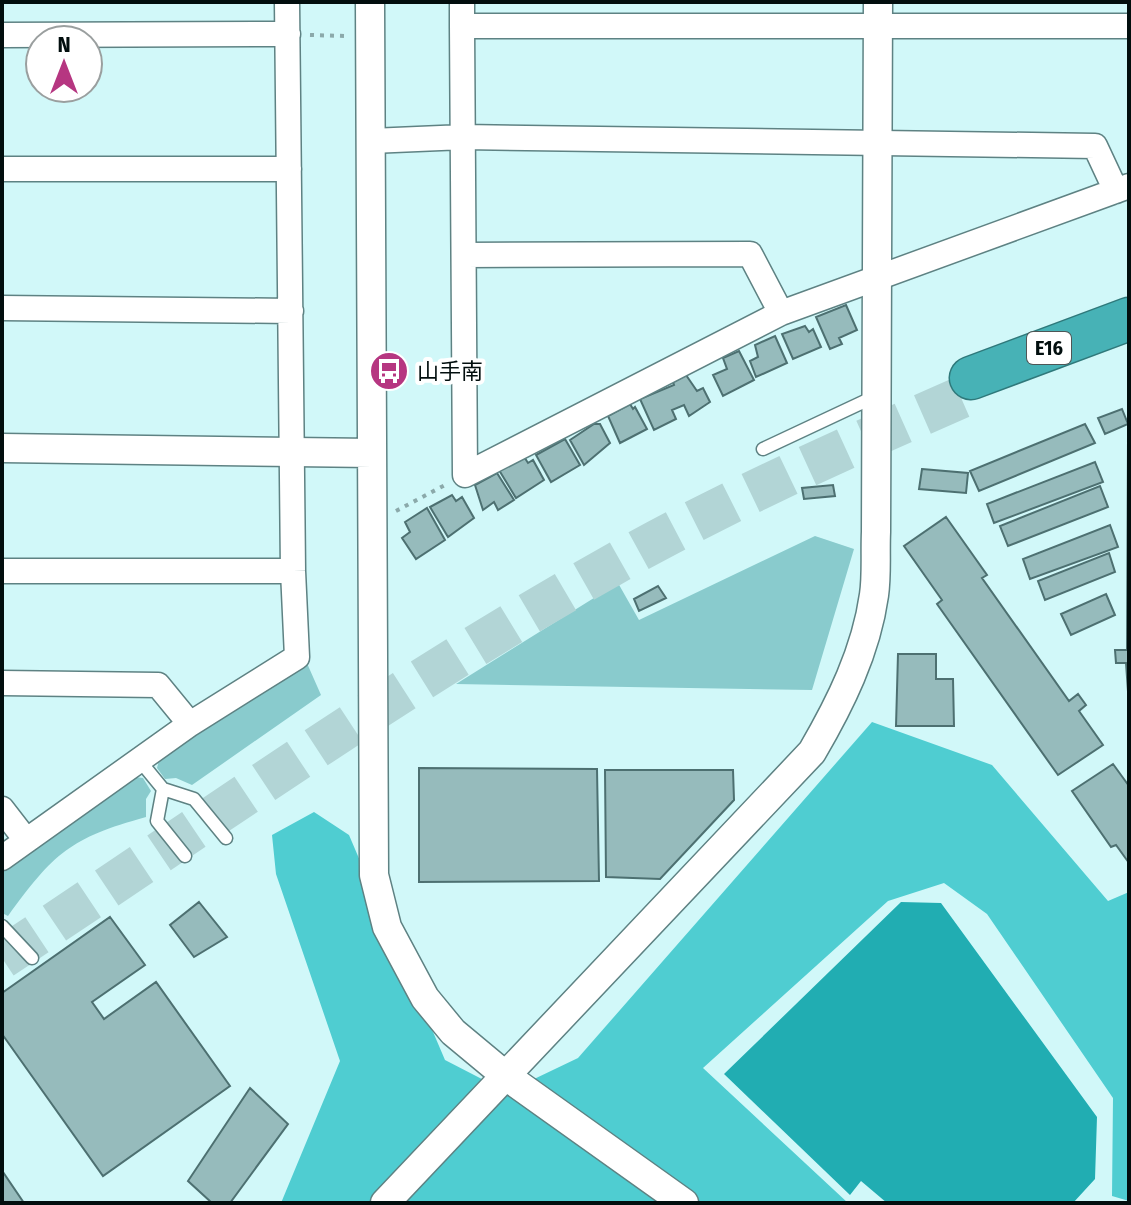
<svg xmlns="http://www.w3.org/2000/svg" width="1131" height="1205" font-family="'Fira Sans Condensed','Noto Sans JP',sans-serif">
<rect width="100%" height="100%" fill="#d1f8f9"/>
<path fill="#89cbcd" d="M815 536 854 549 812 690 456 684 618 583 639 620Z
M306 661 321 695 192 785 176 778 165 779 157 768 159 760Z
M135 777 143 778 151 791 146 799V817C70 838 54 853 8 916L2 913V872Z"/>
<path fill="#4fcdd1" d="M872 722 992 765 1108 901 1129 892V1201L1112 1196 1113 1098 987 914 944 883 888 901 703 1068 848 1203H281L340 1061 276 874 272 835 314 812 349 835 445 1060 507 1092 578 1058Z"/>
<path fill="#21adb2" d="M901 902 941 903 1097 1117 1095 1179 1073 1203H887L861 1181 850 1195 724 1074Z"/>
<path fill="#96bbbc" stroke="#4d7071" stroke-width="2" d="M846 305 857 330 839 338 842 344 830 349 816 317Z
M805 326 809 332 813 329 821 347 793 359 782 334Z
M775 336 787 363 756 377 750 361 758 357 755 345Z
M739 351 754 380 723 396 713 375 727 369 723 358Z
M686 375 697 391 703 388 710 402 689 416 684 405 672 410 676 419 654 430 640 399 674 385 673 382Z
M630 404 633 409 635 407 647 429 620 443 608 416Z
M1122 409 1128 424 1105 434 1098 418Z
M594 424H600L610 443 584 465 570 440Z
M1085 424 1095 443 979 491 970 471Z
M1128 437H1129V706L1126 663H1116L1115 650H1127Z
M565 439 580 465 551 482 536 455Z
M523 455 528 463 533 460 544 480 516 498 499 470Z
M1095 462 1103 482 994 523 987 504Z
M922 469 968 473 966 493 919 489Z
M497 473 514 500 498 510 494 502 483 510 475 485Z
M833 485 835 496 804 499 802 488Z
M1100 486 1108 507 1008 546 1000 526Z
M452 495 456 501 462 497 474 518 448 537 430 507Z
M427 508 445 540 416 559 402 538 410 532 405 522Z
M946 517 987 575 982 578 1069 701 1078 694 1086 705 1079 711 1103 745 1058 775 937 604 942 600 904 546Z
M1110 525 1118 547 1030 579 1023 559Z
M1109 553 1115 572 1045 600 1038 581Z
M658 586 666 598 639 611 634 599Z
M1106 594 1115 615 1071 635 1061 614Z
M898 654H936V679H953L954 726H896Z
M1113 764 1129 786V863L1116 845 1111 847 1072 791Z
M419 768 597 769 599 881 419 882Z
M605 770H733L734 800 660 879 606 877Z
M199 902 227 937 194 957 170 925Z
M110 917 145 965 92 1002 104 1019 156 982 230 1086 103 1176 2 1034V993Z
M250 1088 288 1124 230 1203H212L188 1181Z
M2 1169 3 1172 24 1203H2Z"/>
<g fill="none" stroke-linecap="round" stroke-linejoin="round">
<path stroke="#b2d5d6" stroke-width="42" stroke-dasharray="42 21" stroke-linecap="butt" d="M2 958C203 825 401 684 611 566 729 499 852 445 976 391"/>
<defs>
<path id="service" d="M763 449 876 396
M140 761 163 789 157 821 185 856
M163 789 194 799 226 838
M2 926 32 958"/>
<path id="minor" d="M462 2V26H1129
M462 26 465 475 781 313 1129 186
M2 35 288 34
M371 141 464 137 1095 146 1116 191
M2 169H289
M465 255 750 254 781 313
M2 308 291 311
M2 571H293
M2 683 158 685 190 724 297 657 293 571 287 2
M2 809 26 840
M2 858 190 724"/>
<path id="tertiary" d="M370 2 374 875 387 927 425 998 453 1032 506 1076 684 1203
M2 448 372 453
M385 1203 812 752C840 704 866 652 874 595 877 575 875 553 876 532L878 2"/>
<path id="motorway" d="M971 378 1129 319"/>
</defs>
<use href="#service" stroke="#5e8283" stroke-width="15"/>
<use href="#minor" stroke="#5e8283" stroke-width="27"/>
<use href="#tertiary" stroke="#5e8283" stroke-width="31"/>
<use href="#motorway" stroke="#2f797b" stroke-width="45"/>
<path stroke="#8ba9aa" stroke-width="4" stroke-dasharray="4 6" stroke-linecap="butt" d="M310 35 345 36
M396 511 445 485"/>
<use href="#service" stroke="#fff" stroke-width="12"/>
<use href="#minor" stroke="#fff" stroke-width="24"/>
<use href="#tertiary" stroke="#fff" stroke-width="28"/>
<use href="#motorway" stroke="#47b2b6" stroke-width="42"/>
</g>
<defs>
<symbol id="bus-disc" viewBox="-11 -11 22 22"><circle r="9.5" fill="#b63681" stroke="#fff"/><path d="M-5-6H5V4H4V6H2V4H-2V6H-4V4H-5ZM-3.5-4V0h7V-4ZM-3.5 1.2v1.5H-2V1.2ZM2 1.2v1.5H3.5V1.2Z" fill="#fff"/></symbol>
</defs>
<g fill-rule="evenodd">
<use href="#bus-disc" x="367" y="349" width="44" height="44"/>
</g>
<g text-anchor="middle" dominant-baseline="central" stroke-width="8" stroke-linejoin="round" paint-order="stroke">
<rect fill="#fff" stroke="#4e5656" stroke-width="2" x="1027" y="332" width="44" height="32" rx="6"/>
<g font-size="20" font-weight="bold" fill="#020e0e">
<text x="1049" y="348">E16</text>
</g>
<g font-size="22" fill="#020e0e" stroke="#fff" text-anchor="start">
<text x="417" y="371">山手南</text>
</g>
</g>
<rect width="1131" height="1205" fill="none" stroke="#020e0e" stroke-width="8"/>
<g transform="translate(64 64)"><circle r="38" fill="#ffffff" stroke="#9a9f9f" stroke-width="2"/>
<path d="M0-6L14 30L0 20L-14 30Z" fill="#b63681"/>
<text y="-12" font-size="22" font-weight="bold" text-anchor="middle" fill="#020e0e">N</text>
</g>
</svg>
